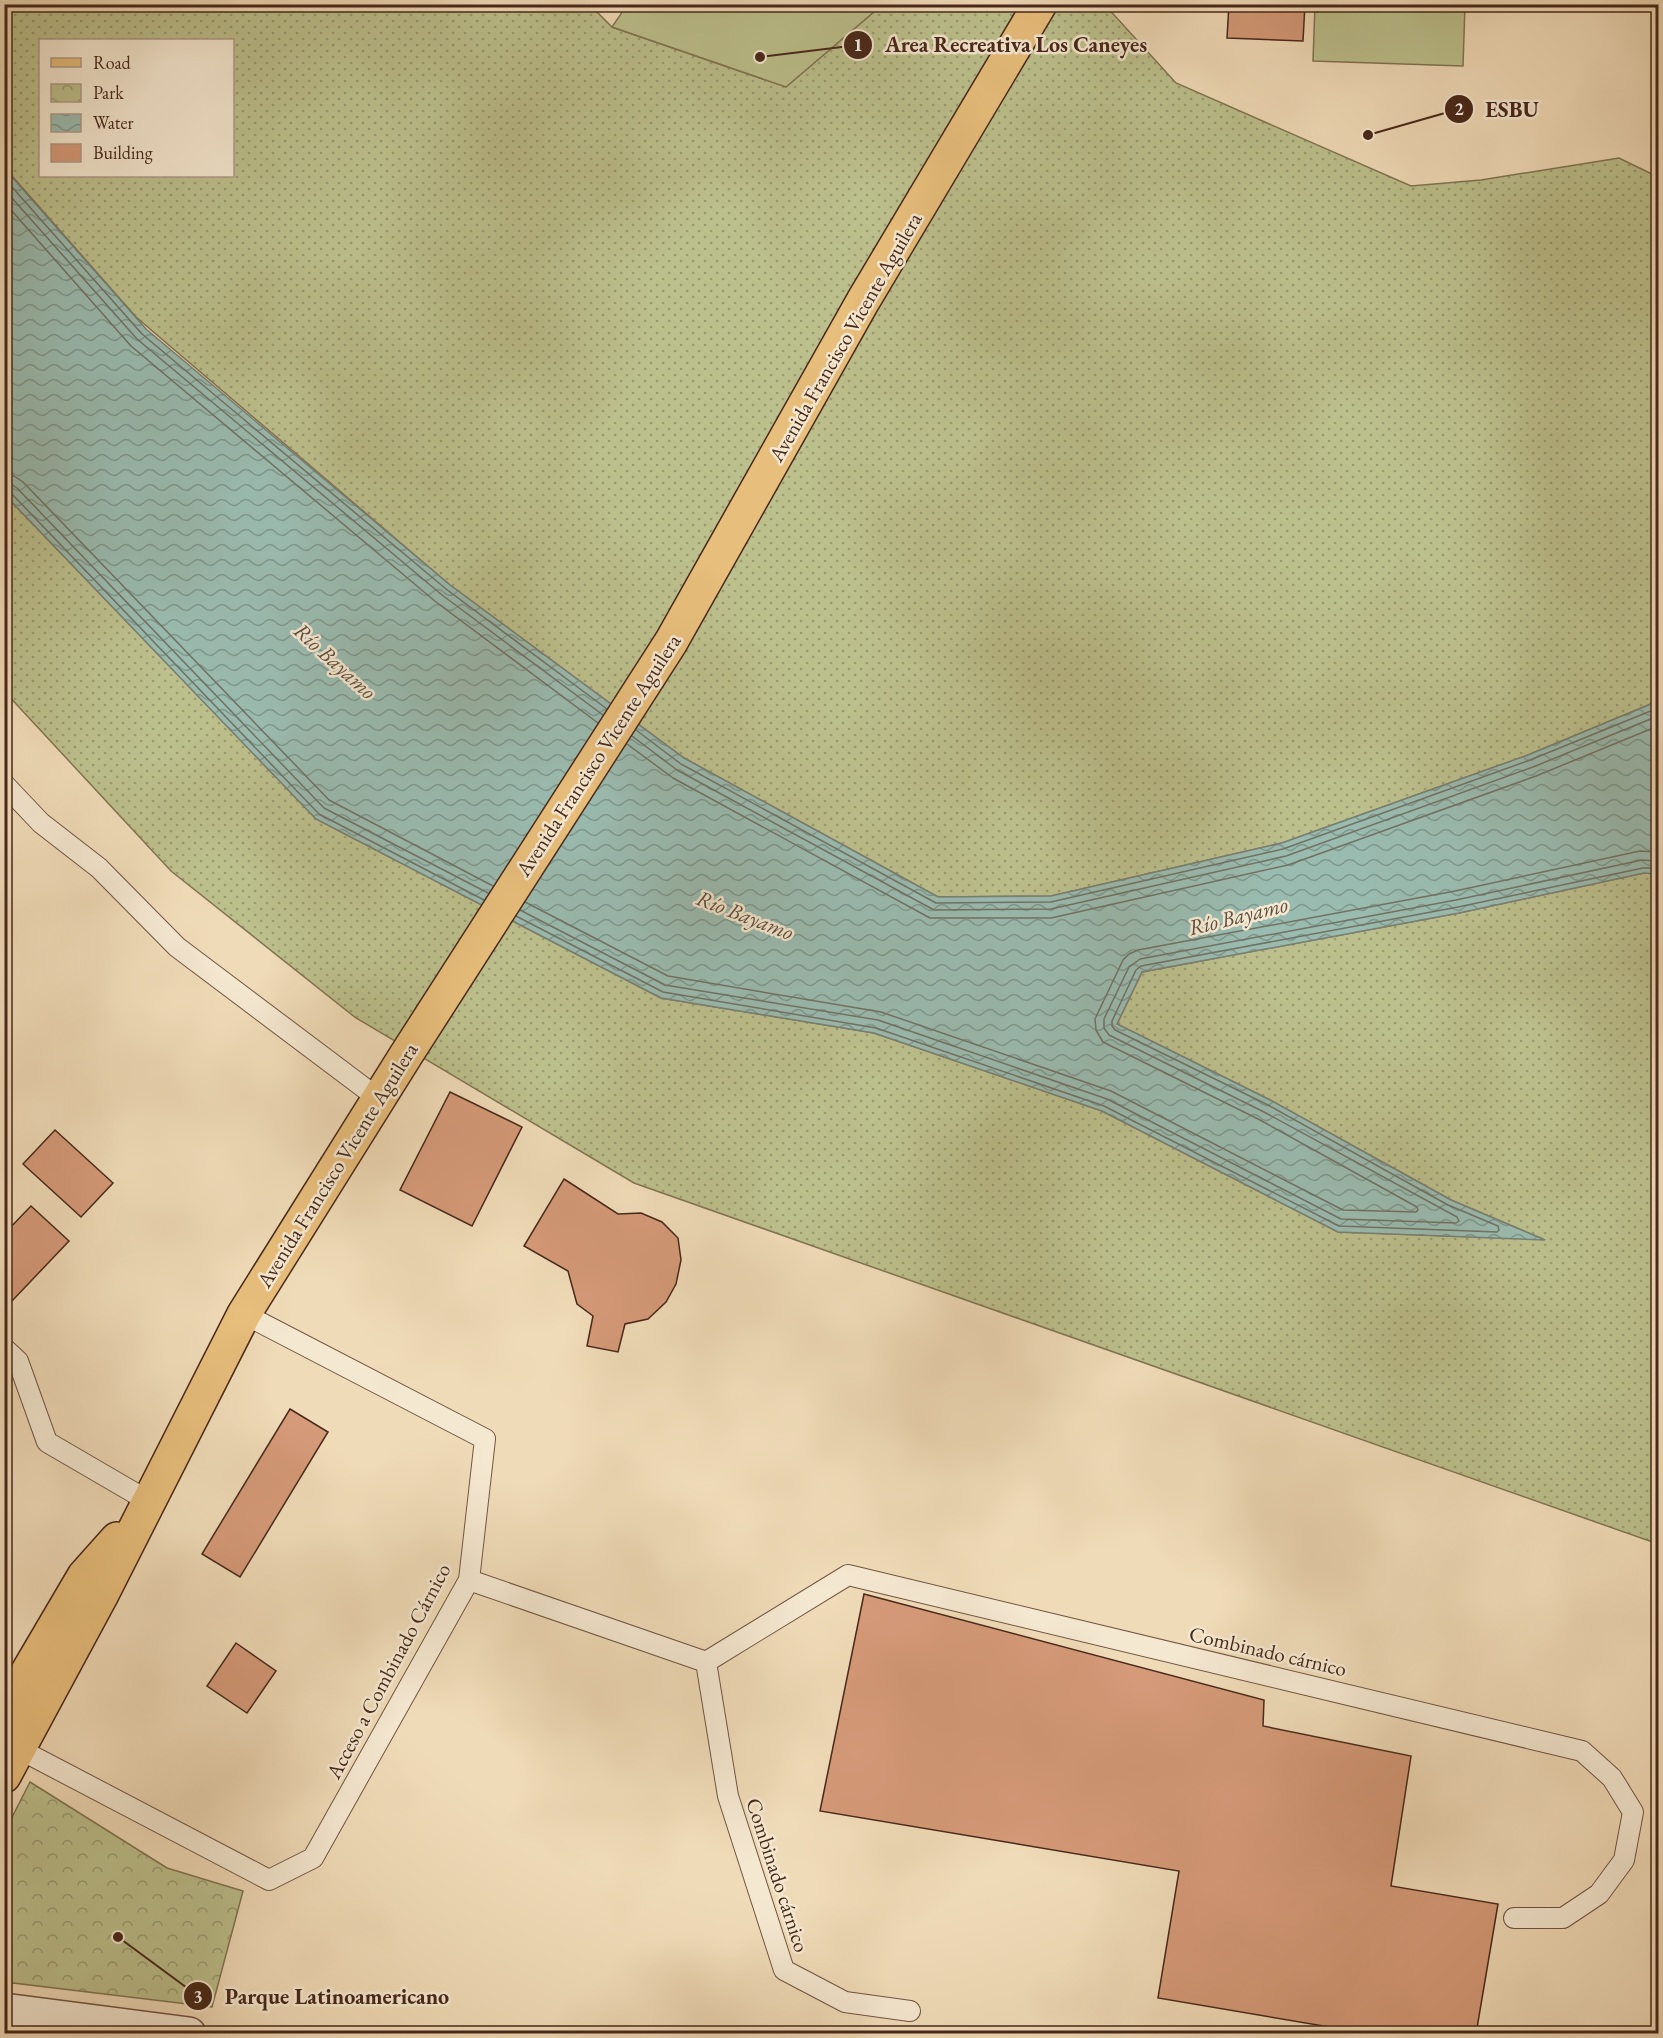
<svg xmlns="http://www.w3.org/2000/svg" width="1663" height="2038" font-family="'EB Garamond',serif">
<defs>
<pattern id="grass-dots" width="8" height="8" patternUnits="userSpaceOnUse" patternTransform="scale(1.5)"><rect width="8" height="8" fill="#bcc08d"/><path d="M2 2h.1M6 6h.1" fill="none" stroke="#9b9c72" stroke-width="1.8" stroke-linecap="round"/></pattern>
<pattern id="park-crowns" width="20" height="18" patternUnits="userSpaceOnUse" patternTransform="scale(1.5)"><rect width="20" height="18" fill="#bcc08d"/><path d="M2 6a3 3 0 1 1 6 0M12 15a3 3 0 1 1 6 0" fill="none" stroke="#9b9c72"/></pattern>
<pattern id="water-waves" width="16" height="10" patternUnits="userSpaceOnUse" patternTransform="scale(1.5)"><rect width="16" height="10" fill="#9abbb0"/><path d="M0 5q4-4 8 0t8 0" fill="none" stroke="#7f988e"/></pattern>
</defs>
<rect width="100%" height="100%" fill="#f0dbb8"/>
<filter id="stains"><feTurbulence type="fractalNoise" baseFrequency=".00333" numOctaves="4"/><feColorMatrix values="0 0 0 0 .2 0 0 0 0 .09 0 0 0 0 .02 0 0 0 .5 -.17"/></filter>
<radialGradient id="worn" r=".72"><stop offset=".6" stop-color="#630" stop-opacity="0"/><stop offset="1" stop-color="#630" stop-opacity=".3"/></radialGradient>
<path fill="url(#grass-dots)" stroke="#827454" stroke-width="1.5" fill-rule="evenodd" d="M4 5H590L612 27 786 87 882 5H1105L1176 83 1411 186 1481 180 1619 158 1658 177V701L1528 755 1282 843 1051 896 938 897 684 758 450 585 136 317 5 168ZM40 40H232V176H40Z
M5 495 316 819 661 998 874 1033 1102 1111 1338 1232 1543 1239 1451 1200 1270 1100 1117 1024 1142 972 1459 913 1644 873 1658 874V1544L634 1183 356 1018 171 871 5 692Z"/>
<path fill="url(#park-crowns)" stroke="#827454" stroke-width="1.5" d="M30 1782 167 1868 243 1891 212 2007 5 1982V1831Z"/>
<path fill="#bcc08d" stroke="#827454" stroke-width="1.5" d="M627 5V4L882 5 786 87 612 27Z
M1315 5H1465L1463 66 1313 61Z"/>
<path fill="url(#water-waves)" stroke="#798074" stroke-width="1.5" d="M4 168 146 329 450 585 684 758 938 897 1051 896 1282 843 1528 755 1658 701V874L1644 873 1459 913 1142 972 1117 1024 1270 1100 1451 1200 1545 1240 1338 1232 1102 1111 874 1033 661 998 316 819 5 495Z"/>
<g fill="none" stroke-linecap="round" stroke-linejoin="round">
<path stroke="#707265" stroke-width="1.5" d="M4 178 142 334 446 589 607 709
M4 189 137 339 442 595 603 715
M4 202 131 346 436 602 598 723
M4 475 14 476 23 482 329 800 493 886
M4 484H11L17 488 324 808 488 893
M4 491 11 493 319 814 484 900
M636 730 681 764 936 903 1051 902 1283 849 1530 760 1658 708
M632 736 677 770 934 910 1051 909 1286 856 1533 767 1658 716
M627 744 673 778 930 918H1051L1288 865 1536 776 1658 726
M525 902 668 976 881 1012 1111 1091 1343 1210 1416 1212 1418 1210 1417 1207 1260 1120 1103 1042 1096 1030 1095 1019 1123 960 1129 954 1138 950 1455 891 1640 851 1658 852
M520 910 665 985 878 1020 1107 1099 1341 1219 1456 1223 1459 1221 1457 1217 1264 1112 1109 1035 1104 1028V1019L1129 967 1140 959 1456 900 1642 860 1658 861
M516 916 663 992 876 1028 1104 1106 1339 1226 1497 1232 1499 1230 1498 1226 1448 1205 1268 1105 1115 1030 1112 1026V1021L1136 970 1141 966 1458 907 1643 868H1658"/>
</g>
<path fill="#d59a79" stroke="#47281a" stroke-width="1.5" d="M1229 4H1305L1303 41 1227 38Z
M450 1092 522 1127 472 1226 400 1190Z
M55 1130 113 1183 81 1217 23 1164Z
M564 1179 618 1214 641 1213 662 1222 678 1238 681 1260 676 1284 666 1302 648 1319 625 1324 618 1352 587 1346 593 1316 577 1304 568 1271 524 1246Z
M31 1206 69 1241 12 1301 4 1293V1234Z
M290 1409 328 1432 240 1577 202 1554Z
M864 1594 1264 1700 1263 1726 1411 1756 1391 1886 1498 1904 1476 2034H1371L1158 1998 1179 1871 820 1811Z
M236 1643 276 1671 247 1713 207 1686Z"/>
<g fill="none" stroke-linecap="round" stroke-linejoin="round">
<defs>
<path id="service" d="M4 784 41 823 99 868 177 947 379 1099
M4 1348 18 1361 47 1442 150 1502
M469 1580 706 1662 848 1575 1582 1751 1612 1778 1633 1812 1624 1860 1599 1894 1563 1918H1514
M706 1662 728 1796 784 1970 845 2002 910 2011
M19 1749 269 1880 313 1858 469 1580 485 1439 244 1314"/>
<path id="minor" d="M4 2010 189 2034"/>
<path id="primary" d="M4 1712 84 1576 117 1539
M4 1776 101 1596 244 1314 406 1055 671 642 863 301 1040 4"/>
</defs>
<use href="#service" stroke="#715542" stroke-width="22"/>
<use href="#minor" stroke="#715542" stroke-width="36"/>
<use href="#primary" stroke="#47281a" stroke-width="36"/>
<use href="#service" stroke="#f5e8d1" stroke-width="20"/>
<use href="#minor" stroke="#f5e8d1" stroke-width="33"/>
<use href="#primary" stroke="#e8be7c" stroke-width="33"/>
</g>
<g text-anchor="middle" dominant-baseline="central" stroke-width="5" stroke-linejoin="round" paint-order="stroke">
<g font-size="21" fill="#47281a" stroke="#f5e8d1">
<text transform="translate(845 337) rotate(-60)">Avenida Francisco Vicente Aguilera</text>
<text transform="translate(598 755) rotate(-57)">Avenida Francisco Vicente Aguilera</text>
<text transform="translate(337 1165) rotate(-58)">Avenida Francisco Vicente Aguilera</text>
<text transform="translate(1268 1651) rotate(13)">Combinado cárnico</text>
<text transform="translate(388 1671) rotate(-62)">Acceso a Combinado Cárnico</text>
<text transform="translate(778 1875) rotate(72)">Combinado cárnico</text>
</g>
<g font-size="22" font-style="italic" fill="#5c4d40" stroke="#f5e8d1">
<text transform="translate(335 661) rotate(42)">Río Bayamo</text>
<text transform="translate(745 915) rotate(21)">Río Bayamo</text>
<text transform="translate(1238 916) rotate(-14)">Río Bayamo</text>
</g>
</g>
<path fill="none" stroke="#47281a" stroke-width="2" d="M760 57L858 45M1368 135L1459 109M118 1937L198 1996"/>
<g fill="#47281a" stroke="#f5e8d1" stroke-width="2">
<circle cx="760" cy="57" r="6"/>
<circle cx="1368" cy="135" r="6"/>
<circle cx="118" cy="1937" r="6"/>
<circle cx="858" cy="45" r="15"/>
<circle cx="1459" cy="109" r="15"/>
<circle cx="198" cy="1996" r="15"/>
</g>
<g font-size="18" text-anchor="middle" font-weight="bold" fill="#fff">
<text x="858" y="51">1</text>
<text x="1459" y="115">2</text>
<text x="198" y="2003">3</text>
</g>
<g font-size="22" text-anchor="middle" font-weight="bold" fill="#47281a" stroke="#f5e8d1" stroke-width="5" stroke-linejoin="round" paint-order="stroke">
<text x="1016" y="52">Area Recreativa Los Caneyes</text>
<text x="1512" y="117">ESBU</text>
<text x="337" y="2004">Parque Latinoamericano</text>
</g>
<rect width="1663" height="2038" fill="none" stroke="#f0dbb8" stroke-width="24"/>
<rect x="6" y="6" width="1651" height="2026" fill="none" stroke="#47281a" stroke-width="3"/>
<rect x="12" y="12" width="1639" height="2014" fill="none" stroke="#47281a" stroke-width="1.5"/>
<rect x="39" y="39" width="195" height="138" fill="#f5e8d1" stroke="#af9b88" stroke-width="1.5"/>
<rect x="51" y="58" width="30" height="9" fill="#e8be7c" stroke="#af9b88" stroke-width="1.5"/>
<text x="93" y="69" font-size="18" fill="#47281a">Road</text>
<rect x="51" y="84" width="30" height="18" fill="url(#park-crowns)" stroke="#af9b88" stroke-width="1.5"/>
<text x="93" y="99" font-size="18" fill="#47281a">Park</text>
<rect x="51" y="114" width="30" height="18" fill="url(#water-waves)" stroke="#af9b88" stroke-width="1.5"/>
<text x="93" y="129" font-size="18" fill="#47281a">Water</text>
<rect x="51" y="144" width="30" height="18" fill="#d59a79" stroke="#af9b88" stroke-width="1.5"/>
<text x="93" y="159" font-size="18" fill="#47281a">Building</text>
<rect width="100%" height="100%" filter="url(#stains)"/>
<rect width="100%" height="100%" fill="url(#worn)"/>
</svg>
